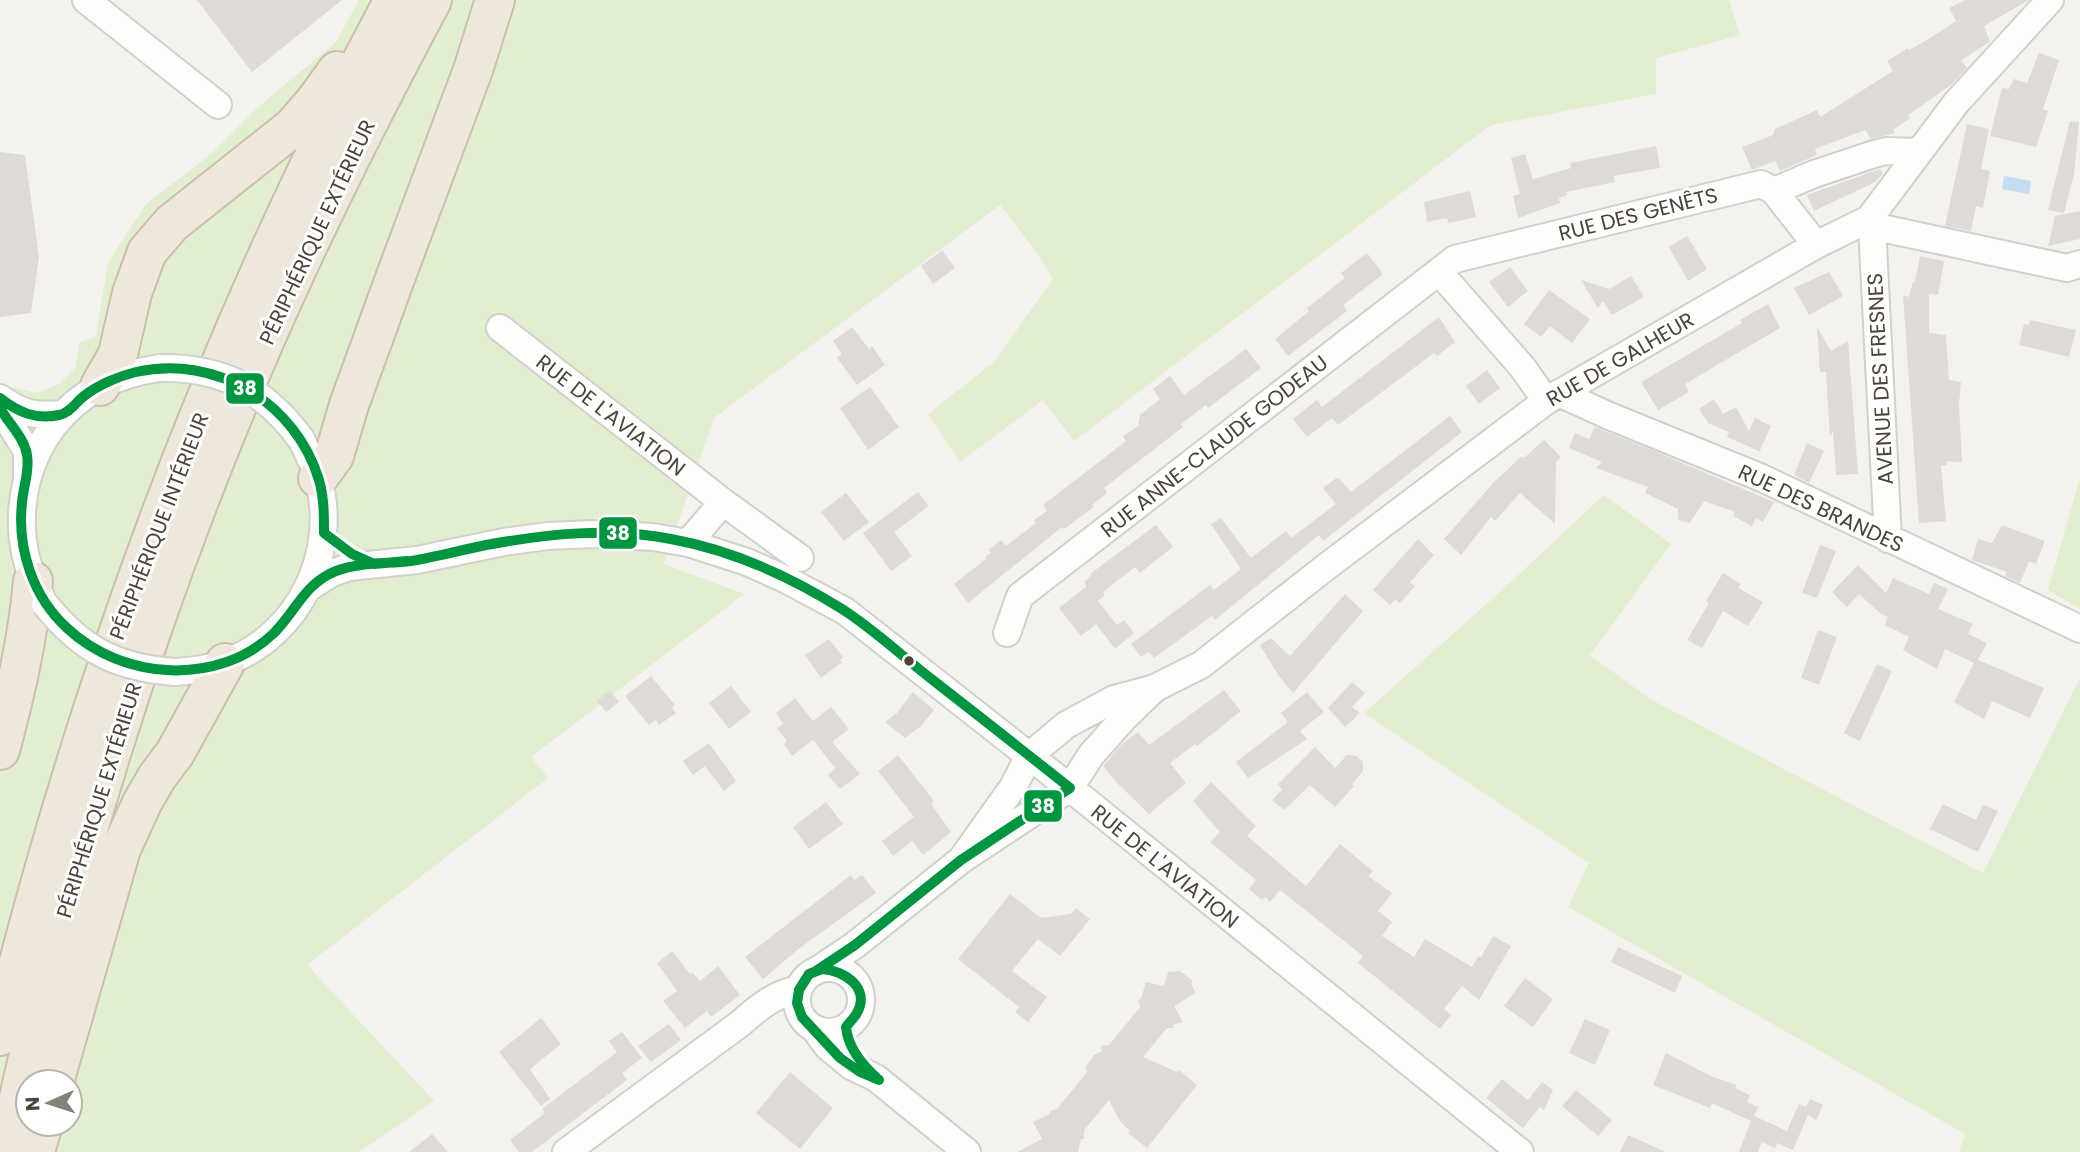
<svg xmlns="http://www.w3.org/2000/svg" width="2080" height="1152" font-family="Poppins,sans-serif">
<rect width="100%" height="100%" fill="#f4f2ee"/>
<path fill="#e1eecf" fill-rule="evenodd" d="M359 0H1729L1740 35 1656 58V94L1491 125 1074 441 1043 400 960 462 928 414 994 362 1053 279 1037 253 1000 205 714 418 664 564 744 594 531 757 548 778 307 965 434 1101 359 1152H0V392L15 388 37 393 59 384 76 367 79 343 96 336 108 263 146 204 211 154 257 108 336 42ZM28 1082H70V1124H28Z
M2080 477V609L2048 590Z
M1604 495 1671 544 1590 655 1650 699 1983 873 2080 678V1152H1959L1965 1134 1568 907 1589 863 1364 713 1500 592Z"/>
<path fill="#c0ddf1" d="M2004 176 2031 181 2029 194 2002 189Z"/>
<path fill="#dedbd6" d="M197 0H342L252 72Z
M1965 0H2029L1984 26 1990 42 1961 60 1967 68 1951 85 1908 115 1910 118 1893 130 1895 133 1871 139 1865 130 1815 149 1817 155 1780 171 1775 161 1752 170 1742 147 1773 135 1775 129 1817 110 1820 117 1893 71 1887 61 1908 48 1909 50 1927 40 1956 21 1949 8Z
M2039 53 2059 60 2043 109 2048 111 2036 147 1990 136 2002 88 2009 89 2014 79 2027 83Z
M2070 121 2079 122 2074 174 2064 213 2048 210Z
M1967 124 1989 129 1981 169 1990 171 1983 208 1976 206 1971 231 1945 226Z
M1656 146 1660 168 1614 176 1615 182 1566 192 1567 195 1559 198 1560 203 1518 218 1513 196 1520 194 1511 158 1525 154 1533 179 1571 168 1570 163Z
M0 152 25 155 39 257 31 313 0 317Z
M1880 169 1883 174 1875 182 1814 211 1807 195Z
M1470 191 1476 217 1449 223 1447 218 1427 222 1424 202Z
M2080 211V239L2048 246 2055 216Z
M1687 236 1707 269 1688 281 1669 247Z
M942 250 955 268 933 284 921 266Z
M1367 253 1383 274 1343 305 1347 311 1288 356 1275 339 1309 311 1307 308 1345 278 1341 273Z
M1920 256 1944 261 1938 295 1929 294V333L1946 335 1949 380 1961 382 1959 404 1962 462 1946 461 1947 465 1941 466 1946 521 1919 523 1903 295 1909 297 1913 281 1915 282Z
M1510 267 1528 291 1508 307 1489 282Z
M1829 272 1843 296 1809 315 1794 288Z
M1631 276 1644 297 1612 315 1603 301 1598 308 1581 280 1609 289Z
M1549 290 1590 319 1572 343 1550 326 1541 337 1524 324Z
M1768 304 1780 328 1685 384 1689 392 1658 410 1641 382 1742 323 1740 320Z
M1439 317 1455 342 1437 356 1434 353 1338 425 1332 418 1307 437 1293 419 1317 400 1322 407Z
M2030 320 2076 330 2069 357 2019 345 2024 324 2029 325Z
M852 327 869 349 872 346 885 365 857 385 837 358 842 354 833 341Z
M1817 327 1831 351 1848 341 1858 474 1836 475 1833 431 1830 437 1826 372H1820Z
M1246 349 1261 368 1208 408 1206 405 1181 424 1183 427 1104 488 1107 493 1092 505 1094 507 1064 529 1062 527 968 603 954 584 986 559 985 557 991 553 989 550 1001 540 1006 546 1036 523 1034 520 1047 511 1043 505 1126 441 1123 436 1138 426 1140 415 1160 399 1153 389 1170 376 1184 395Z
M1487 370 1500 388 1479 404 1466 386Z
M870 387 899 427 868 450 840 408Z
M1714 399 1723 414 1736 407 1749 431 1755 418 1771 426 1760 450 1761 452 1727 437 1729 432 1708 423 1699 409Z
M1450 416 1462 432 1323 541 1319 535 1215 620 1212 616 1154 658 1149 652 1141 657 1131 644 1210 585 1214 590 1241 569 1211 524 1221 518 1251 558 1286 531 1291 538 1336 504 1323 488 1335 479 1339 478 1351 492Z
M1595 427 1652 450 1774 502 1763 522 1756 518 1752 526 1733 516 1735 512 1704 501 1690 523 1678 520V509L1645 493 1648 487 1596 468 1602 462 1569 448 1575 433 1589 439Z
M1544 440 1561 457 1556 462 1555 524 1520 493 1495 521 1491 517 1461 555 1444 539 1494 482 1522 456 1524 458Z
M1807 443 1824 451 1809 483 1794 475Z
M918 492 929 506 894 532 912 556 891 571 863 533Z
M846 493 869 522 844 541 821 512Z
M1156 525 1173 547 1140 573 1135 567 1103 592 1105 595 1098 601 1117 625 1124 620 1134 633 1115 649 1096 624 1081 636 1059 608 1087 586 1084 582 1091 576 1090 574Z
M2002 525 2045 541 2036 564 2029 561 2020 583 2005 576 2007 572 1972 560 1978 539 1992 543Z
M1418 539 1434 555 1410 582 1415 586 1400 603 1395 599 1390 605 1373 590Z
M1820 545 1836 551 1817 598 1802 593Z
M1858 565 1886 593 1893 578 1929 594 1934 583 1948 589 1938 609 1973 624 1968 634 1987 643 1978 660 2044 688 2030 718 1992 701 1984 719 1954 702 1974 663 1945 649 1937 669 1903 650 1909 637 1885 625 1888 617 1881 614 1859 594 1847 607 1832 592Z
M1723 573 1741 584 1738 588 1763 602 1748 626 1723 611 1702 648 1687 640 1709 603 1706 601Z
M1345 594 1363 611 1293 693 1278 675 1260 645 1271 638 1290 656Z
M1818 630 1837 637 1819 685 1801 678Z
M829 639 843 657 840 660 842 662 821 678 805 655Z
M1877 664 1892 671 1860 741 1844 733Z
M651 676 675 705 672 707 676 713 659 725 656 720 649 725 625 696Z
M1352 682 1365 693 1352 707 1360 713 1345 727 1328 708Z
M731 686 751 712 729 729 709 703Z
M610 690 619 702 606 712 597 701Z
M1224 690 1241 711 1197 746 1195 744 1170 763 1186 783 1149 814 1116 782 1103 766 1121 745 1138 732 1149 745Z
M913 692 934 710 920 727 905 738 885 722 897 713Z
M1307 692 1324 712 1300 731 1307 739 1248 778 1236 762 1288 722 1281 713Z
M795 698 813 721 831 707 849 729 832 742 860 774 840 789 828 775 835 768 813 740 792 756 784 744 787 741 777 728 783 724 776 713Z
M709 743 736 781 724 791 705 766 693 775 683 761Z
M1315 747 1335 768 1347 755 1357 756 1363 762V771L1352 784 1354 786 1335 807 1310 785 1284 810 1272 800 1282 790 1278 784Z
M898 755 934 801 931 804 951 832 923 855 912 841 893 856 882 841 914 817 878 771Z
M1211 782 1256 826 1247 836 1306 886 1340 844 1373 871 1368 876 1392 893 1378 911 1392 922 1382 936 1414 957 1425 939 1472 967 1478 956 1481 957 1493 936 1511 946 1479 1000 1462 986 1444 1009 1451 1015 1440 1029 1358 963 1363 956 1280 890 1270 902 1265 897 1262 900 1249 889 1256 880 1210 842 1220 832 1193 801Z
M826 802 843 824 809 849 793 827Z
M1943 804 1976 820 1983 805 1998 811 1978 852 1930 829Z
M851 875 854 880 862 875 876 893 801 947 763 979 745 957Z
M1010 894 1041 918 1071 914 1076 908 1090 919 1060 956 1038 939 1012 971 1047 997 1028 1022 1015 1012 1019 1007 958 959Z
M1618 947 1682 976 1675 993 1611 962Z
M672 951 690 974 692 972 700 981 718 966 740 995 711 1017 707 1011 685 1028 663 1001 677 991 657 963Z
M1180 971 1193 981 1191 984 1196 993 1174 1006 1183 1022 1173 1025 1174 1028H1167L1143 1057 1177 1072 1179 1070 1197 1085 1147 1148 1128 1133 1130 1131 1120 1121 1109 1100 1084 1130V1139H1081L1078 1152H1017L1042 1139 1033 1122 1050 1114 1049 1111 1057 1109 1087 1072 1086 1067 1094 1055 1102 1051 1101 1046 1109 1045 1140 1007 1138 1000 1141 999 1146 982 1164 986 1168 972Z
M1525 978 1553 999 1533 1027 1504 1006Z
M541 1018 561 1044 530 1069 550 1099 541 1106 499 1052Z
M1585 1019 1610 1030 1595 1065 1569 1053Z
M669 1024 681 1040 651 1062 638 1046Z
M622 1032 642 1058 622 1073 627 1080 532 1152H519L510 1140 545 1113 542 1109 617 1052 609 1041Z
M1666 1053 1713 1077 1737 1085 1735 1088 1750 1095 1747 1102 1758 1107 1754 1116 1787 1131 1799 1104 1806 1107 1810 1099 1823 1105 1816 1120 1808 1115 1793 1150 1777 1143 1775 1148 1762 1142 1758 1152H1739L1751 1121 1712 1103 1710 1108 1653 1085Z
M790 1072 833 1108 800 1149 756 1113Z
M1502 1079 1528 1100 1542 1082 1553 1090 1544 1110 1540 1107 1523 1128 1486 1098Z
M1576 1090 1612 1120 1598 1136 1562 1106Z
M432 1134 448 1152H409Z
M1628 1135 1666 1152H1620Z"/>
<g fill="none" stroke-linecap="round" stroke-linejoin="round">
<defs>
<path id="minor" d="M86 0 218 105
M1774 191 1814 174 1874 154 1886 151 1919 152
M1869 219 1872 226 1888 539
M1872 226 2067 268 2080 264
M1440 273 1523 368 1546 401
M500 328 723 502 800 558
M1559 393 1607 415 1762 478 2080 629
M0 398C23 415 36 416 63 414
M0 408 27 451V475
M688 543 723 502
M308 588 332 573 349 567 417 560 504 542 548 536 593 534 653 537 688 543 747 562 785 579 845 611 1070 788 1520 1152
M41 596C1 524 25 427 99 387 119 376 139 371 160 368
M1007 633 1020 596 1455 259 1761 184 1774 191 1816 245
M175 672C193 671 210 669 227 662 300 634 339 552 318 478 314 464 307 451 301 439
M961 860 1013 787 1029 756 1066 725 1114 699 1155 688 1201 665 1326 567 1546 401 1816 245 1869 219 1956 103 2050 0
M797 1000a32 32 0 1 1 64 0a32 32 0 1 1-64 0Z
M816 971 855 945 961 860 1070 788 1091 755 1123 719 1154 689
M814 1028 827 1046 851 1066 876 1078 967 1152
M566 1152 741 1023C757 1008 776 993 799 989"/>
<path id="highway" d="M100 386 118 354 132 293 147 252 172 223 293 127 317 99 337 71
M318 478 334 456 349 405 397 273 473 70 495 0
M0 750C15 694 28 639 33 581
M0 1036C89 676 218 326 394 0
M54 1082 121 849 142 803 157 777 175 753 225 663
M7 1152C65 880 148 611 258 356 310 235 370 116 432 0
M35 1152 43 1124"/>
</defs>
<use href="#minor" stroke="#d2d0cb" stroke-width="30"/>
<use href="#highway" stroke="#ccbfa9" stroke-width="42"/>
<use href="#minor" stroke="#fdfdfc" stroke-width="26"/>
<use href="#highway" stroke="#ede8db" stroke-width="38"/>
<defs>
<path id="minor-bridge" d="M160 368C222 367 264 389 301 439
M45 604C81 649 116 668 175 672"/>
</defs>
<use href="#minor-bridge" stroke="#d2d0cb" stroke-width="30" stroke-linecap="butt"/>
<use href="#minor-bridge" stroke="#fdfdfc" stroke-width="26"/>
<defs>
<path id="bus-1" d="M0 398C18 412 35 420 59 415 70 413 75 403 84 396 98 385 119 376 136 372 216 354 296 403 319 480 324 497 324 515 324 533L352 554 374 564 407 561
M0 408C9 424 24 437 27 455 30 471 23 487 22 503 17 549 33 597 67 628 122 680 218 687 274 633 296 611 305 583 336 571 360 562 386 564 411 561 436 557 461 550 486 545 546 534 610 527 671 539 731 550 791 577 842 609 875 630 904 658 934 681 980 717 1025 752 1070 788L961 860 855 945 816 971
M822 969C844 970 871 988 857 1013 854 1018 849 1023 846 1027 848 1049 863 1066 879 1080L860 1072 840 1058 802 1017 797 1003 799 990 809 974Z"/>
</defs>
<use href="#bus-1" stroke="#fff" stroke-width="16"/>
<use href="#bus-1" stroke="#009640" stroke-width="10"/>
</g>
<circle fill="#4b4439" stroke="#fff" stroke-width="2.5" cx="909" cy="661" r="6"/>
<g text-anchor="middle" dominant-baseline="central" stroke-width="6" stroke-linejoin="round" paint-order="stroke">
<g font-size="21" fill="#4b4439" stroke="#fff">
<text transform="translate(1638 214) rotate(-14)">RUE DES GENÊTS</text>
<text transform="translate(317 232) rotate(-65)">PÉRIPHÉRIQUE EXTÉRIEUR</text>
<text transform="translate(1620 359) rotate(-30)">RUE DE GALHEUR</text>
<text transform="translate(1880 379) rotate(-93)">AVENUE DES FRESNES</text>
<text transform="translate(611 415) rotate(38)">RUE DE L'AVIATION</text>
<text transform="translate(1214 446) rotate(-38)">RUE ANNE-CLAUDE GODEAU</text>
<text transform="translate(1821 508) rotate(25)">RUE DES BRANDES</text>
<text transform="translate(159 526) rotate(-69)">PÉRIPHÉRIQUE INTÉRIEUR</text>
<text transform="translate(99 800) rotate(-73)">PÉRIPHÉRIQUE EXTÉRIEUR</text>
<text transform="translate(1165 866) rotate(39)">RUE DE L'AVIATION</text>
</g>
</g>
<g stroke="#fff" stroke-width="2.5">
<rect x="225" y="372" width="40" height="33" rx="7" fill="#009640"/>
<rect x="598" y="516" width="40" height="34" rx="7" fill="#009640"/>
<rect x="1023" y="789" width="40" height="34" rx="7" fill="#009640"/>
</g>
<g font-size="19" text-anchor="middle" font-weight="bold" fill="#fff">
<text x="245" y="395">38</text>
<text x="618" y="540">38</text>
<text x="1043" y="813">38</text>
</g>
<g transform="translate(49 1103) rotate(267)"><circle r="33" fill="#ffffff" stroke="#b7b4b0" stroke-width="2"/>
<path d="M0-5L12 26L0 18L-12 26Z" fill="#868178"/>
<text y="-10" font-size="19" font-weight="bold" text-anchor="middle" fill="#4b4439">N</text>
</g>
</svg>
